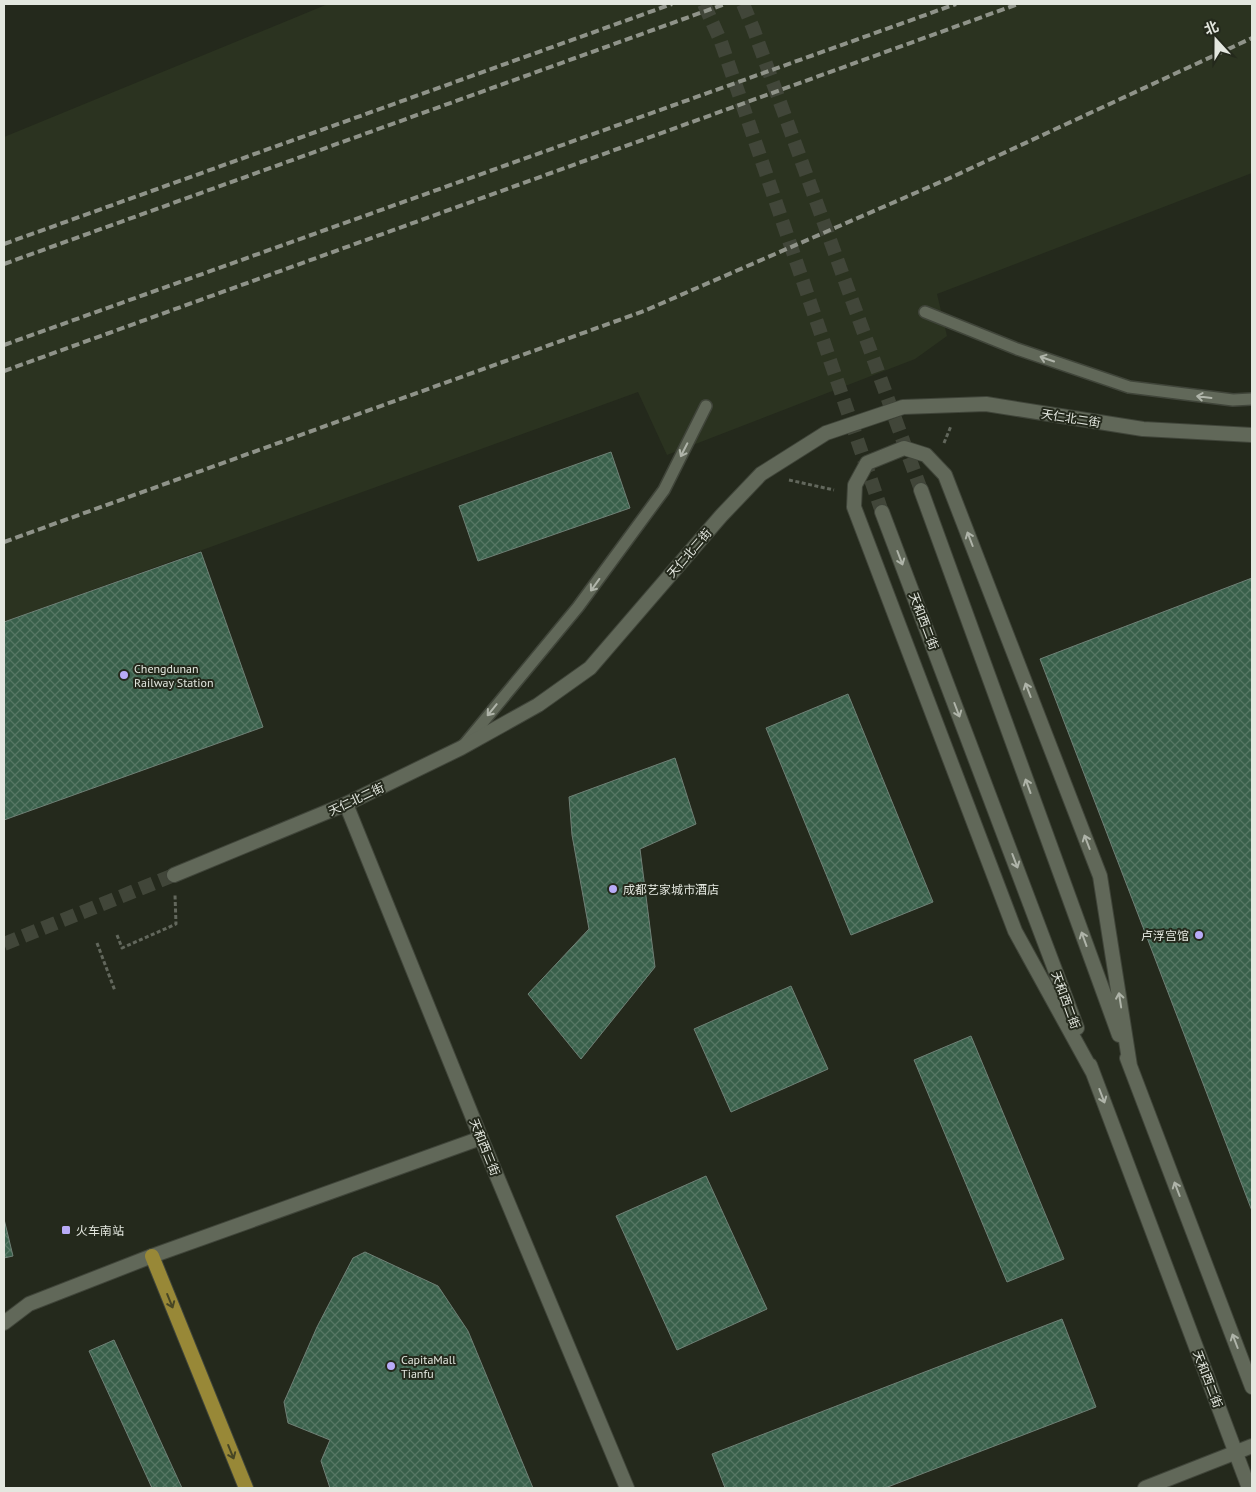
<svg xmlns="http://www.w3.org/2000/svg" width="1256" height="1492" font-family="'PT Sans','Noto Sans SC',sans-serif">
<defs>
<pattern id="building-cross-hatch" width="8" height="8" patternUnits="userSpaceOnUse" patternTransform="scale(1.25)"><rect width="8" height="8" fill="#39604b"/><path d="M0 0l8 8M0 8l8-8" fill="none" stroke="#567764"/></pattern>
</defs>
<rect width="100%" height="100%" fill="#24291c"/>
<path fill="#2b3320" d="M328 4H1252V173L937 294 947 336 915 359 667 455 638 392 4 622V137Z"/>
<path fill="url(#building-cross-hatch)" stroke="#6f8076" d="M611 452 630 508 478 561 459 506Z
M201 552 263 727 4 820V622Z
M1252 578V1211L1040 659Z
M848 694 933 902 851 935 766 728Z
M675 758 696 824 640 849 655 967 581 1059 528 994 589 929 572 835 569 797Z
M791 986 828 1069 731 1112 694 1029Z
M971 1036 1064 1259 1007 1282 914 1060Z
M706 1176 767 1309 677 1350 616 1216Z
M4 1219 13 1256 4 1258Z
M365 1252 438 1286 468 1331 533 1488H330L321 1461 330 1440 288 1423 284 1402 317 1327 353 1258Z
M1062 1319 1096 1407 885 1488H725L712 1454Z
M114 1340 182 1488H152L89 1351Z"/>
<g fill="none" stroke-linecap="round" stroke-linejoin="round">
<path stroke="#414639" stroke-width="14" stroke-dasharray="14 7" stroke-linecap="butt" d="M704 4 721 42 882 512
M743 4 753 28 921 490
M4 944 174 875"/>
<defs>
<path id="service" d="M925 312 1017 349 1129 387 1233 400 1252 399
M464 745 578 607 664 490 706 406"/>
<path id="minor" d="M4 1323 29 1304 152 1256 481 1138"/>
<path id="tertiary" d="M921 490 1119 1035
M882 512 1077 1028
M346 804 481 1138 627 1488
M174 875 346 804 461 748 538 705 590 668 721 516 761 474 826 433 903 407 986 404 1143 429 1252 435
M1127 1058 1252 1387
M1090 1065 1249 1488
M1093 1073 1015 931 854 507 855 485 867 463 904 448 926 455 945 475 1100 876 1130 1066
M1145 1488 1252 1446"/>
<path id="primary" d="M152 1256 246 1488"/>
</defs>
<use href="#service" stroke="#40453a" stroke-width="14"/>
<use href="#minor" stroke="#40453a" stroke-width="16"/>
<use href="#tertiary" stroke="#40453a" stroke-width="16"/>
<use href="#primary" stroke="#40453a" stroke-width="16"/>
<path stroke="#62675c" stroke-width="3" stroke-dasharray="4 2.5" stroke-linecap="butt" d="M944 443 951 426
M789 480 834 490
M117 935 122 948 176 924 175 895
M97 943 115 991"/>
<use href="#service" stroke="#616859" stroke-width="11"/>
<use href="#minor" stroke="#616859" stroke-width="14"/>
<use href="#tertiary" stroke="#616859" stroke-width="14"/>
<use href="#primary" stroke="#988837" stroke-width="14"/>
<path stroke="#8f9389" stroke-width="4" stroke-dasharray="8 4" stroke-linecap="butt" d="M4 244 672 4
M4 264 725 4
M4 345 956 4
M4 371 1018 4
M4 542 644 311 952 177 1252 38"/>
</g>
<defs><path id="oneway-shaft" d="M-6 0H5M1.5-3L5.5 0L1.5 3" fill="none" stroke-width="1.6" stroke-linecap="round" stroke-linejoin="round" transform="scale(1.25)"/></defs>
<g stroke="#afb4a9">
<use href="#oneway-shaft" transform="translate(1047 359) rotate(-161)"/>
<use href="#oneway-shaft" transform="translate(1204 397) rotate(-173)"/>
<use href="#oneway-shaft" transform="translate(684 450) rotate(117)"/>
<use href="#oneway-shaft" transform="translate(970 539) rotate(-111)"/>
<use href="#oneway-shaft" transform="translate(900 558) rotate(69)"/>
<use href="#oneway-shaft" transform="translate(595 585) rotate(126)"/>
<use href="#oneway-shaft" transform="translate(1028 690) rotate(-111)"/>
<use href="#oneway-shaft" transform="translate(492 710) rotate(129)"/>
<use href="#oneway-shaft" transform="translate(957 710) rotate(69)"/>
<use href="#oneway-shaft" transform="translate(1028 786) rotate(-110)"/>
<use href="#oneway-shaft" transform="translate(1087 842) rotate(-111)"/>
<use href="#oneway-shaft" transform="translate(1015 861) rotate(69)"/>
<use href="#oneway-shaft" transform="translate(1084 939) rotate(-110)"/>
<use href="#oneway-shaft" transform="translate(1120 1000) rotate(-99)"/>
<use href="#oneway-shaft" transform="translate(1102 1096) rotate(69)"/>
<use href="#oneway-shaft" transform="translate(1177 1189) rotate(-111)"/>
<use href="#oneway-shaft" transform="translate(1235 1341) rotate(-111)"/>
</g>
<g stroke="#474624">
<use href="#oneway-shaft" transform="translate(170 1301) rotate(68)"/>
<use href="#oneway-shaft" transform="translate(231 1452) rotate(68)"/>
</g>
<g fill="#b8abf7" stroke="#24291c" stroke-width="2">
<circle cx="124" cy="675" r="5"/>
<circle cx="613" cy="889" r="5"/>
<circle cx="1199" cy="935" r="5"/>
<rect x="61" y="1225" width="10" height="10" rx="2.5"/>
<circle cx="391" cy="1366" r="5"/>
</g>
<g text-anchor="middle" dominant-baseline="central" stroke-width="4" stroke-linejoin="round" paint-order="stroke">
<g font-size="12" fill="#e3e7df" stroke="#24291c">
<text transform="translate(1071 418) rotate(9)">天仁北二街</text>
<text transform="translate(689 553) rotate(-49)">天仁北二街</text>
<text transform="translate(924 621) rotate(69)">天和西二街</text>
<text transform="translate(356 799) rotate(-25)">天仁北二街</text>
<text transform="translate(1066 1000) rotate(70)">天和西二街</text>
<text transform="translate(485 1147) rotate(68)">天和西三街</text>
<text transform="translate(1208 1379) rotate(69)">天和西二街</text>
</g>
<g font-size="12" fill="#e3e7df" stroke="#24291c" text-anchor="start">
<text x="134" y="668">Chengdunan<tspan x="134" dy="14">Railway Station</tspan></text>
<text x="623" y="889">成都艺家城市酒店</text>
<text x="1189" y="935" text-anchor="end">卢浮宫馆</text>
<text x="76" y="1230">火车南站</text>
<text x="401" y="1359">CapitaMall<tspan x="401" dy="14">Tianfu</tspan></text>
</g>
</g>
<rect width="1256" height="1492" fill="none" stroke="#e3e7df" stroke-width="10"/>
<g transform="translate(1216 40) rotate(339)" stroke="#24291c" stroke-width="4" paint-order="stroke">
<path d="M0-4L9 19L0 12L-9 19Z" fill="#e3e7df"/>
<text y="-8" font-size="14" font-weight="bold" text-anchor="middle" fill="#e3e7df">北</text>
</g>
</svg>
